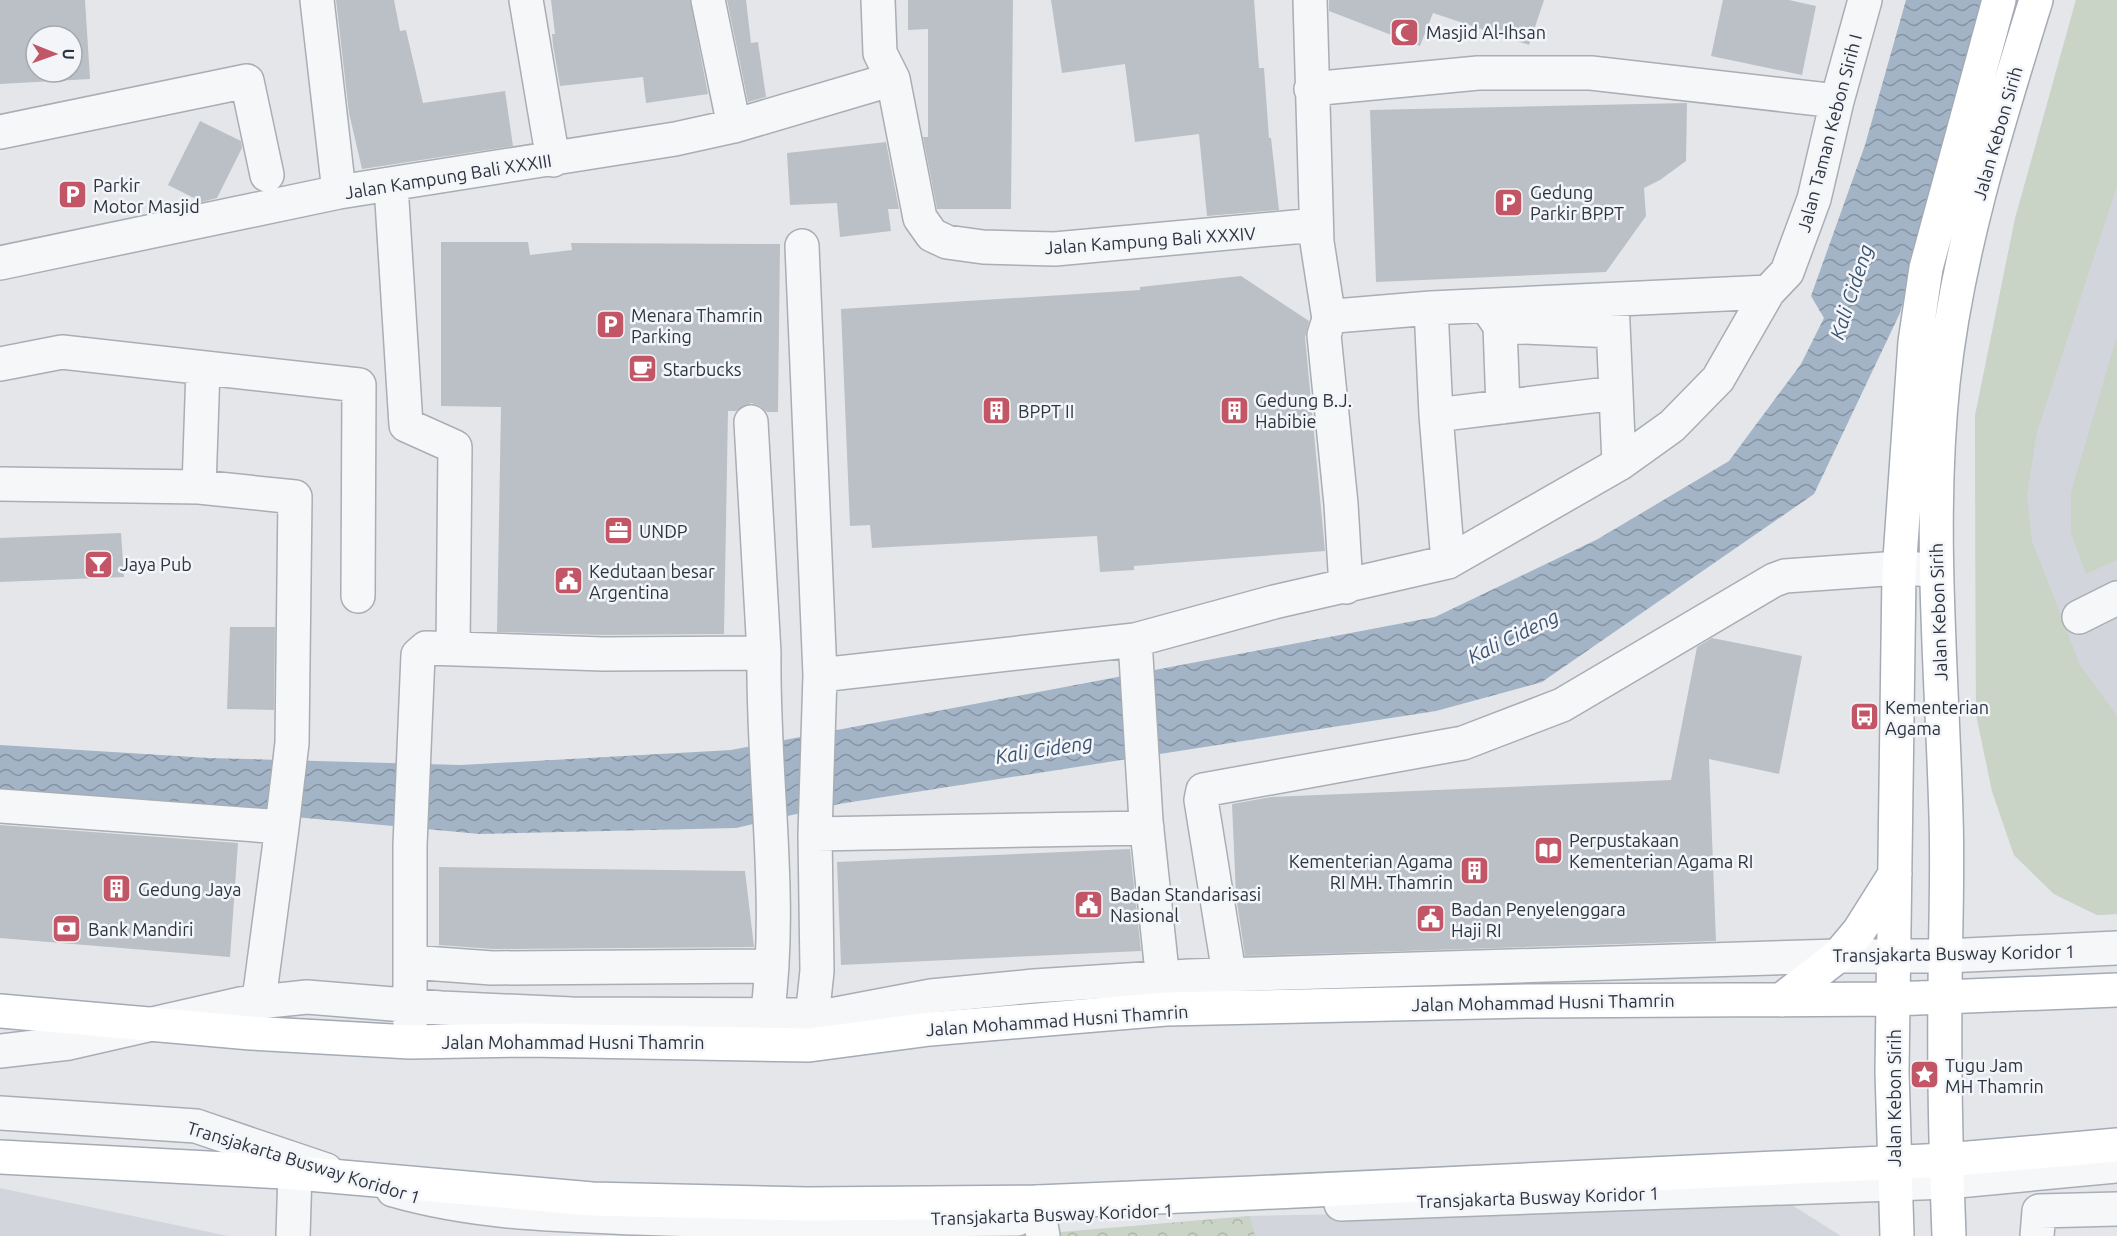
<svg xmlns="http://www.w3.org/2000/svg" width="2117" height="1236" font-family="Ubuntu,sans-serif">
<defs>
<pattern id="park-crowns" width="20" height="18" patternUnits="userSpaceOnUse" patternTransform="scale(1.5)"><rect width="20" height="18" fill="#c9d3c6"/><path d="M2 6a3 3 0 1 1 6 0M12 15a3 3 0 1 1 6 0" fill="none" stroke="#adb6ab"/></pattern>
<pattern id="water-waves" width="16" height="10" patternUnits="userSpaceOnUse" patternTransform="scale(1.5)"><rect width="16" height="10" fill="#a3b4c6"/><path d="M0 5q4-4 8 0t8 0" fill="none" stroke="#8593a2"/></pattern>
</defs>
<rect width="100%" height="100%" fill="#e4e6ea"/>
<path fill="#d2d6dc" d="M2076 0H2117V914L2097 915 2054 894 2014 855 1992 791 1976 714 1975 416 2015 219Z
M0 1188 228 1236H0Z
M1792 1205 1841 1236H1012L1250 1216Z"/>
<path fill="#c9d3c6" d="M2076 0H2117V186L2037 432 2027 495 2032 541 2080 665 2117 716V914L2097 915 2054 894 2014 855 1992 791 1976 714 1975 416 2015 219Z
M2117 336V560L2086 574 2071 533V492Z"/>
<path fill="url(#park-crowns)" d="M1250 1216 1255 1236H1012L1030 1235Z"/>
<path fill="url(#water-waves)" d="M1906 0H1982L1900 313 1814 494 1542 682 1436 711 839 804 736 828 480 834 0 790V745L209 758 461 765 731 750 1435 617 1598 539 1729 461 1801 364 1824 318 1811 296 1865 145Z"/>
<path fill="#bbc0c7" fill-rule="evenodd" d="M0 0H85L90 79 0 84ZM36 36H72V72H36Z
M336 0H394L400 31 406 30 423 103 505 91 513 146 362 169 349 113Z
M551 0H690L708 94 646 103 643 77 560 86 553 45 552 34H555Z
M727 0H746L751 43 758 42 766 97 748 102Z
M908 0H1013L1011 209H937L923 137H928V29L908 30Z
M1051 0H1254L1259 68H1264L1269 138H1271L1279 210 1207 216 1199 134 1135 142 1125 64 1062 73Z
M1329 0H1544L1529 45 1433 13 1420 46 1329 11Z
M1723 0H1789L1816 6 1802 75 1711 56Z
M1687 103 1686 161 1660 180 1644 188 1646 216 1606 272 1376 282 1370 110Z
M200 121 241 141 242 148 217 198 202 202 168 185Z
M886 142 899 209H888L891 231 840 237 837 203 790 205 787 153Z
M441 242H528L530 255 572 250 571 243 780 244 778 412H767L760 406 751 403 736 411H728L724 634 603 635 497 632 501 407 441 406Z
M1241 276 1309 321 1305 337 1325 551 1134 566V570L1100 572 1097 536 872 548 870 525 850 526 841 309 1140 290V287Z
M121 533 124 577 0 582V538Z
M230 627H275L274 710 227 709Z
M1712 638 1802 656 1779 774 1709 759 1716 941 1245 956 1236 896 1232 804 1271 797 1671 780 1697 647Z
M0 825 238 843 230 957 0 938Z
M1130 849 1141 951 841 965 837 862Z
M439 867 745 871 754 947 493 949 439 945Z"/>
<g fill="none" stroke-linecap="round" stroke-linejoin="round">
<defs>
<path id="minor" d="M317 0 339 192
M526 0 553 160
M708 0 734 126
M878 0 880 53 893 79 920 218 932 235 947 242 983 247 1055 249 1316 225
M1310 0 1317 242 1329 319
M1311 89 1478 73H1591L1837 101
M0 132 247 81 267 175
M391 185 406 425 455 447 453 648
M802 246 820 675 815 834 817 971 810 1037
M0 263 339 192 675 139 734 126 893 79
M1431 308 1436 415 1448 562
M1489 310 1500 326 1613 331
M1500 326 1503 407
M0 364 62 352 359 385 358 596
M1616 393 1619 464
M1436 415 1616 393 1612 301
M751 422 764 653
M0 484 199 487 295 497 292 743 282 827
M199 487 203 369
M1346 587 1341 504 1324 335 1329 319 1335 316 1431 308 1768 292
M2079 617 2117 598
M1135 640 1146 821 1165 1000
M820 675 1135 640 1274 602 1448 562 1619 464 1672 426 1718 379 1768 292 1787 272 1814 199 1837 101 1865 0
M0 806 282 827 261 985 254 1021
M815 834 1147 828
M410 962 492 968 772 966
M1233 998 1201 800 1203 790 1463 743 1562 705 1774 580 1785 576 1899 568 1936 570
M410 1028V845L418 655 426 648 603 654 764 653C762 781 786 909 764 1037
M0 1051 69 1043 240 1004 307 997 441 1008 572 1014 831 1015 931 996 1034 986 1190 976 1838 956H1945L2117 948
M0 1113 196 1126 326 1170
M393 1190C473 1213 553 1215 636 1218 763 1223 890 1220 1017 1219
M1037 1202 1043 1236
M1341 1204 1947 1182 2117 1166
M293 1236 295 1172
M2037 1236 2039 1211 2117 1209"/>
<path id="major" d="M1781 1000 1838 956 1859 931 1895 874
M0 1011 251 1033 410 1042 528 1040 809 1045 930 1029 1166 1009 1529 1001 1894 999 2117 990
M0 1157 285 1172 592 1199 808 1204 1037 1202 1252 1193 1946 1160 2117 1145
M1897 1236 1892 1072 1899 573 1915 342 1926 268 1999 0
M1949 1236C1946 1157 1944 1077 1945 998 1945 937 1948 876 1946 816 1942 671 1928 528 1943 383 1957 252 1997 126 2036 0"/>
</defs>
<use href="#minor" stroke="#a9adb4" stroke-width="36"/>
<use href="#major" stroke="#a4abb5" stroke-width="36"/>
<use href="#minor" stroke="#f6f7f9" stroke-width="33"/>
<use href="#major" stroke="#fff" stroke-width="33"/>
</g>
<defs>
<symbol id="mosque-square" viewBox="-11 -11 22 22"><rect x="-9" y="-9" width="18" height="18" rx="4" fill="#c25667" stroke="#f3f5f8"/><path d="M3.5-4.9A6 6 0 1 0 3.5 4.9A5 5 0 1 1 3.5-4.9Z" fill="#fff"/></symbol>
<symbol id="parking-square" viewBox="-11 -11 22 22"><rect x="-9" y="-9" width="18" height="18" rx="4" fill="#c25667" stroke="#f3f5f8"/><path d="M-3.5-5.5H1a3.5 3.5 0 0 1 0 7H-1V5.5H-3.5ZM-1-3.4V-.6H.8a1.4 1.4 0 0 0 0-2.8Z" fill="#fff"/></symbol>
<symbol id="cafe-square" viewBox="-11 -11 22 22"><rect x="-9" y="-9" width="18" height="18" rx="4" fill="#c25667" stroke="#f3f5f8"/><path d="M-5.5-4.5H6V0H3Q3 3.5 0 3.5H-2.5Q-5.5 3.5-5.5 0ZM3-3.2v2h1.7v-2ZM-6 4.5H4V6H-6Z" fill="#fff"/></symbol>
<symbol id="building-square" viewBox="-11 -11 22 22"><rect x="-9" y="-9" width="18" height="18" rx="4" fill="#c25667" stroke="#f3f5f8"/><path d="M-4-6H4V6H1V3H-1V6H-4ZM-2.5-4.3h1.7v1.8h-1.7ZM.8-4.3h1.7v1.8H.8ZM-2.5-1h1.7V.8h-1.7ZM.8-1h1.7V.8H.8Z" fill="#fff"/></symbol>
<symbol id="office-square" viewBox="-11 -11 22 22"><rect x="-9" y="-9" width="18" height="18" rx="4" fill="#c25667" stroke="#f3f5f8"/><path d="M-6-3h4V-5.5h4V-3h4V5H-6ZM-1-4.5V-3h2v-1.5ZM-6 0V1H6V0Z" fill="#fff"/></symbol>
<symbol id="bar-square" viewBox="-11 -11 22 22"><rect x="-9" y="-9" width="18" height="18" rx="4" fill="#c25667" stroke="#f3f5f8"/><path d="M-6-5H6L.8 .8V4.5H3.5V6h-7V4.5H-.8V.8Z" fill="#fff"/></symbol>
<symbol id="civic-square" viewBox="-11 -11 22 22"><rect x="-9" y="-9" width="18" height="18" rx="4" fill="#c25667" stroke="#f3f5f8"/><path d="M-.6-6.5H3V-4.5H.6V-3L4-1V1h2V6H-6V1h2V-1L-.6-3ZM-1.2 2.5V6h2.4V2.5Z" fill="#fff"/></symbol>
<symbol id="bus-square" viewBox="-11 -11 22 22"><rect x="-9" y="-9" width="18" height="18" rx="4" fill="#c25667" stroke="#f3f5f8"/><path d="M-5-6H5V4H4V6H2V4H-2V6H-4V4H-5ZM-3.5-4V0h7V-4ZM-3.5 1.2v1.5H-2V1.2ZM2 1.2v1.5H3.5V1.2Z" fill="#fff"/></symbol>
<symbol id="library-square" viewBox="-11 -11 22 22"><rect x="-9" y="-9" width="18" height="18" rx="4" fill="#c25667" stroke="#f3f5f8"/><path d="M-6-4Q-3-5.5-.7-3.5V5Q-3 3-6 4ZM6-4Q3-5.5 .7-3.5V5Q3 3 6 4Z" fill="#fff"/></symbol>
<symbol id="bank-square" viewBox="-11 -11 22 22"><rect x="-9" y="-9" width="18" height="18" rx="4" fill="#c25667" stroke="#f3f5f8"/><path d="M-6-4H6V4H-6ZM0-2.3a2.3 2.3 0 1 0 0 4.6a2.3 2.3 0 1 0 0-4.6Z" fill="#fff"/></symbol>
<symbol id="sight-square" viewBox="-11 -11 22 22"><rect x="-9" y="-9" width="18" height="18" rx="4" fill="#c25667" stroke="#f3f5f8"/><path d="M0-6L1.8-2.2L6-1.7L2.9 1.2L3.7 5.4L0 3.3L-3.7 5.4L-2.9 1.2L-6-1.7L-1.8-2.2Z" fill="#fff"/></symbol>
</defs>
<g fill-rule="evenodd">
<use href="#mosque-square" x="1388" y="16" width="33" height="33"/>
<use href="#parking-square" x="56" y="178" width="33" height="33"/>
<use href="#parking-square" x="1492" y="186" width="33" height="33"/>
<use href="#parking-square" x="594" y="308" width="33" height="33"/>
<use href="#cafe-square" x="626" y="352" width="33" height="33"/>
<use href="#building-square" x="1218" y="394" width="33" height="33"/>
<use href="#building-square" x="980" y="394" width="33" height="33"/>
<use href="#office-square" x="602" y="514" width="33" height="33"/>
<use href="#bar-square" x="82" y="548" width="33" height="33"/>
<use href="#civic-square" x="552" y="564" width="33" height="33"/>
<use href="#bus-square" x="1848" y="700" width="33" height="33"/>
<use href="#library-square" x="1532" y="834" width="33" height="33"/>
<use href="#building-square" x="1458" y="854" width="33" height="33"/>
<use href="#building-square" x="100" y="872" width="33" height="33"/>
<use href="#civic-square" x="1072" y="888" width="33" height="33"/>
<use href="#civic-square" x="1414" y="902" width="33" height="33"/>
<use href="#bank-square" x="50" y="912" width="33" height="33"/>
<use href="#sight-square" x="1908" y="1058" width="33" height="33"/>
</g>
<g text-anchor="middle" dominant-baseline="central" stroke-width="5" stroke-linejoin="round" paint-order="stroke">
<g font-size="18" fill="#2d3441" stroke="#f3f5f8" text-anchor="start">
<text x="1426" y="32">Masjid Al-Ihsan</text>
<text x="93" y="185">Parkir<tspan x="93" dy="21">Motor Masjid</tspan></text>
<text x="1530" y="192">Gedung<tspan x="1530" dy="21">Parkir BPPT</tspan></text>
<text x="631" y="315">Menara Thamrin<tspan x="631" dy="21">Parking</tspan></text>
<text x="663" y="369">Starbucks</text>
<text x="1255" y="400">Gedung B.J.<tspan x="1255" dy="21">Habibie</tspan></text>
<text x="1018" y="411">BPPT II</text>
<text x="639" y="531">UNDP</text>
<text x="120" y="564">Jaya Pub</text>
<text x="589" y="571">Kedutaan besar<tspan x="589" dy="21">Argentina</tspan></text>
<text x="1885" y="707">Kementerian<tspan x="1885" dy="21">Agama</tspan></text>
<text x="1569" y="840">Perpustakaan<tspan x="1569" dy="21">Kementerian Agama RI</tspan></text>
<text x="1453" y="861" text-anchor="end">Kementerian Agama<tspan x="1453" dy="21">RI MH. Thamrin</tspan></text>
<text x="138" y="889">Gedung Jaya</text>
<text x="1110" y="894">Badan Standarisasi<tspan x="1110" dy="21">Nasional</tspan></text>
<text x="1451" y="909">Badan Penyelenggara<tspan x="1451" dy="21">Haji RI</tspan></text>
<text x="88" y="929">Bank Mandiri</text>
<text x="1945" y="1065">Tugu Jam<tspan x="1945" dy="21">MH Thamrin</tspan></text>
</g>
<g font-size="18" fill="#2d3441" stroke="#f3f5f8">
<text transform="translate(1829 133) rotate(-75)">Jalan Taman Kebon Sirih I</text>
<text transform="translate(1997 133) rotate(-74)">Jalan Kebon Sirih</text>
<text transform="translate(448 176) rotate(-9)">Jalan Kampung Bali XXXIII</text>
<text transform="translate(1150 240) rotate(-4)">Jalan Kampung Bali XXXIV</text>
<text transform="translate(1938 612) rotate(-92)">Jalan Kebon Sirih</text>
<text transform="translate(1954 953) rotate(-1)">Transjakarta Busway Koridor 1</text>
<text transform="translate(1543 1002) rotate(-1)">Jalan Mohammad Husni Thamrin</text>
<text transform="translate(1057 1020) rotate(-4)">Jalan Mohammad Husni Thamrin</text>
<text x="573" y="1042">Jalan Mohammad Husni Thamrin</text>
<text transform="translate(1894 1098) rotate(-90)">Jalan Kebon Sirih</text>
<text transform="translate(304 1162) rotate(17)">Transjakarta Busway Koridor 1</text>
<text transform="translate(1538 1197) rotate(-2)">Transjakarta Busway Koridor 1</text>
<text transform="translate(1052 1214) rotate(-2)">Transjakarta Busway Koridor 1</text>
</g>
<g font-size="20" font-style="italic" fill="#3b5371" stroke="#f3f5f8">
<text transform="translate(1851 292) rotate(-72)">Kali Cideng</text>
<text transform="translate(1513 636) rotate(-26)">Kali Cideng</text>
<text transform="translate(1044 749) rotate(-9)">Kali Cideng</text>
</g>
</g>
<g transform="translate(54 54) rotate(91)"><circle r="28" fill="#f3f5f8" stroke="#a4a8af" stroke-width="1.5"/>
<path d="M0-4.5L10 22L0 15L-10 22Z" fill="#c25667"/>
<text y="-9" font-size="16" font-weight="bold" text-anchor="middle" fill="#2d3441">U</text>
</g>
</svg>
